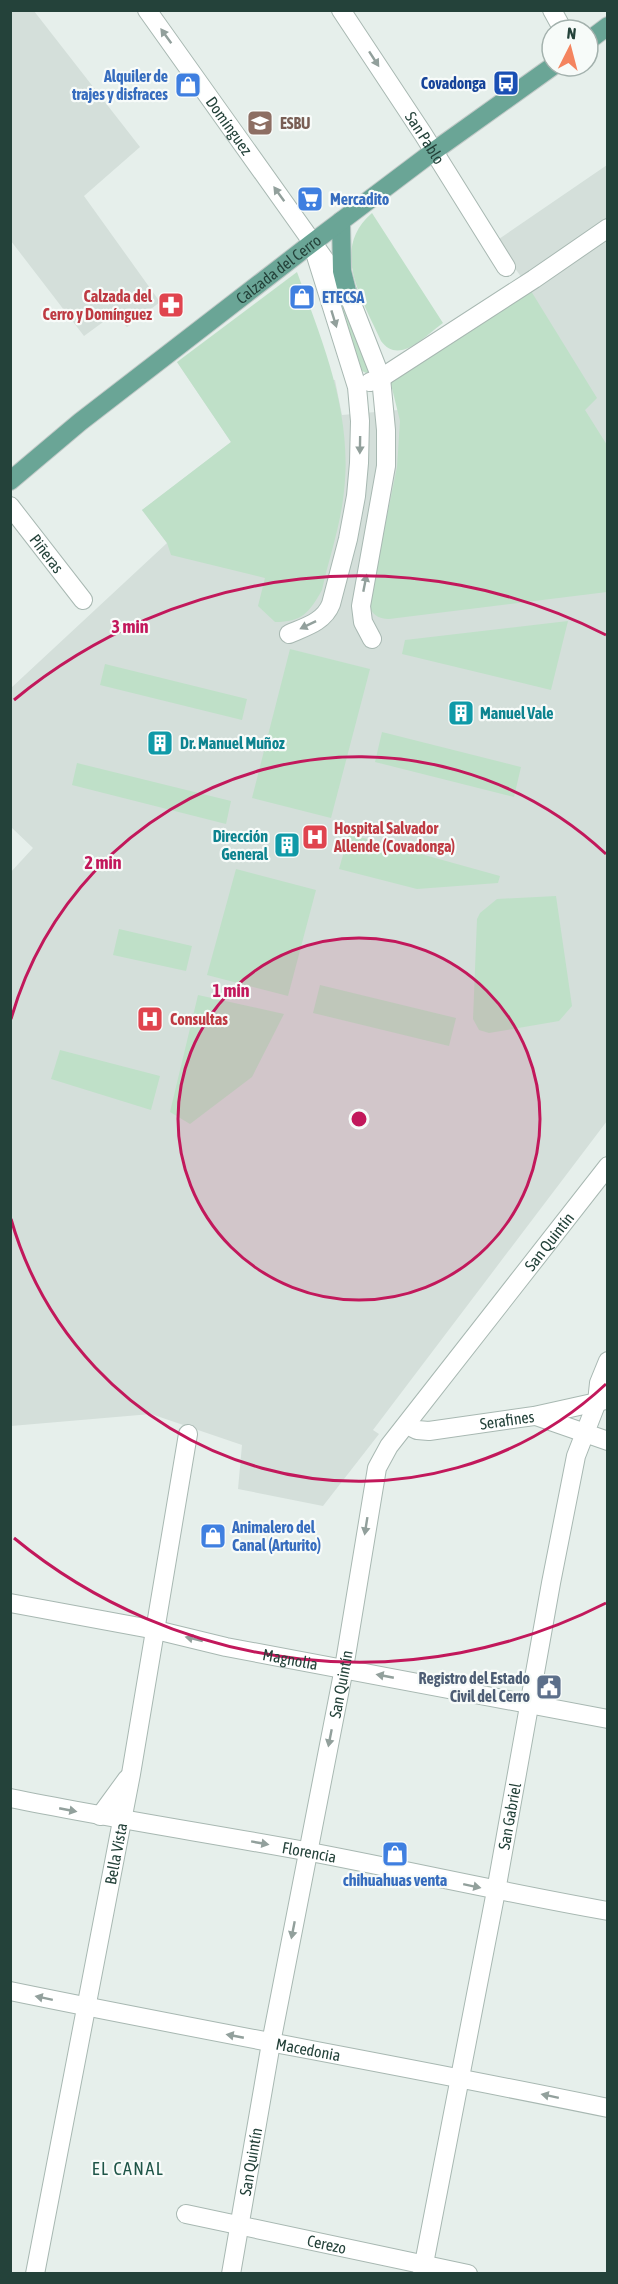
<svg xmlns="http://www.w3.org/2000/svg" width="618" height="2284" font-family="'Asap Condensed',sans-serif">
<rect width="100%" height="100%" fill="#e6efeb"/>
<path fill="#d4dfda" d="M11 10 34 11 140 147 84 196 160 302 127 327 114 314 84 336 11 241Z
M607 165V1121L373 1430 379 1434 323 1506 238 1489 242 1445 151 1414 11 1426 10 873 33 848 11 827V688L167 543 142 510 231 442 177 362 335 380 342 415 398 410 531 291 496 241Z"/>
<path fill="#bfe0c8" d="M372 213 443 323C426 335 399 366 381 341 363 300 329 250 372 213Z
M297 272C323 343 353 414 344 491 341 524 329 558 322 590 309 613 302 622 275 622L258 606 265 578 171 555 167 543 142 510 231 442 177 362Z
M531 291 597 398 585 410 607 445V592L389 619C378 619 371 614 369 604L397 467 400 421 389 376Z
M342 304H344L370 371 366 373 362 371 340 308Z
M568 621 551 690 402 654 405 640Z
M290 649 370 669 331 818 252 798Z
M105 664 247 699 242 720 100 685Z
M382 732 521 767 514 797 375 762Z
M77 763 231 801 226 824 72 785Z
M349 834 500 876 498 883 417 889 339 869Z
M236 869 316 890 288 996 207 975Z
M556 896 572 1006 559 1021 489 1033 479 1030 473 1019 477 919 480 913 497 899Z
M119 929 192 946 186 971 113 955Z
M320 985 456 1018 449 1046 313 1013Z
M198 995 284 1014 252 1077 190 1124 170 1112Z
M60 1050 160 1076 151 1110 51 1079Z"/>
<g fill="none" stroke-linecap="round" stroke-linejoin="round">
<defs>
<g id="minor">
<path id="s1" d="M147 10 347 291 381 378 386 430V466L361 606 363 622 372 639"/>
<path id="s2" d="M341 10 423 134 506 267"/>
<path d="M552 10 563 30"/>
<path d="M370 382 381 378 534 279 608 228"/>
<path id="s3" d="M10 506 83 600"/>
<path d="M289 634C305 627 324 622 331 604L348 539 356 496 359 463 360 421 357 387 316 256"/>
<path d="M536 1416 608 1441"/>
<path id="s4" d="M407 1425 417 1430 429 1431 534 1416 606 1400"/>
<path id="s5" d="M10 1603 156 1630 226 1647 608 1719"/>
<path id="s6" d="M10 1798C108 1818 207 1833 305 1851 406 1870 506 1893 608 1911"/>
<path d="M100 1816 127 1779"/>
<path id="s7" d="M10 1991C209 2032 409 2067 608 2108"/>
<path id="s8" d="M186 2214 468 2274"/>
<path id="s9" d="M35 2274 131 1774 188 1434"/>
<path id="s10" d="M231 2274 271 2043 344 1668 377 1468 389 1446 608 1166"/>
<path id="s11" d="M422 2274 496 1891 551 1583 576 1456 597 1402 599 1383 608 1361"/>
</g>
<g id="major">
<path d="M588 41 608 26"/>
<path d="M341 221 342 271 347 291"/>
<path id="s12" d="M10 481 80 422 312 243 434 151 553 66"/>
</g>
</defs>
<use href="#minor" stroke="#a8b8b2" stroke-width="20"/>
<use href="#major" stroke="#c2cac8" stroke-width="20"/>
<use href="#minor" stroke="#fff" stroke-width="18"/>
<use href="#major" stroke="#6aa596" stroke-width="18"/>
</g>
<defs><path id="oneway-solid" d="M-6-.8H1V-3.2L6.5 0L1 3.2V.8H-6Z" transform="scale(1.5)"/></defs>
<g fill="#92a09c">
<use href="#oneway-solid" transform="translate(166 36) rotate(-126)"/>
<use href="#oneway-solid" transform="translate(374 59) rotate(57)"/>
<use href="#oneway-solid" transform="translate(279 194) rotate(-126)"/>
<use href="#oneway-solid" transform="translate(334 319) rotate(73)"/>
<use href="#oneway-solid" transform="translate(360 445) rotate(91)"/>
<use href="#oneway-solid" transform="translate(365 583) rotate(-79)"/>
<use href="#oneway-solid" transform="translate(308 625) rotate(154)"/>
<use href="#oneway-solid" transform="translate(366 1526) rotate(99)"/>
<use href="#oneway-solid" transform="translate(194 1639) rotate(-167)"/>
<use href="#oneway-solid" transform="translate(385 1676) rotate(-169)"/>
<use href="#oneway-solid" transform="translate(330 1738) rotate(101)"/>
<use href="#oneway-solid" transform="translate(68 1810) rotate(11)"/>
<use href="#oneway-solid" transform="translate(260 1843) rotate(10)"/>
<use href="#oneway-solid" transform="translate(472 1886) rotate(12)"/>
<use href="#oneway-solid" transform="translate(293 1930) rotate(101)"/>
<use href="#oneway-solid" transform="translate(44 1998) rotate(-168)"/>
<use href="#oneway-solid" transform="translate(235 2036) rotate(-169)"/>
<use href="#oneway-solid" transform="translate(550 2096) rotate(-168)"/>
</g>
<circle cx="359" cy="1119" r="181" fill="#c2185b" fill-opacity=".12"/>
<g fill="none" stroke="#c2185b" stroke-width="3">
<circle cx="359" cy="1119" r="181"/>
<path d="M606 1384A362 362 0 0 1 11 1219M11 1019A362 362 0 0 1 606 854"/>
<path d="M606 1603A543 543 0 0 1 14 1538M14 700A543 543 0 0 1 606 635"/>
</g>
<defs>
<symbol id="bus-square" viewBox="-11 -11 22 22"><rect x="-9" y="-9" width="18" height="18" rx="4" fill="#1a4fb4" stroke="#f7fbf9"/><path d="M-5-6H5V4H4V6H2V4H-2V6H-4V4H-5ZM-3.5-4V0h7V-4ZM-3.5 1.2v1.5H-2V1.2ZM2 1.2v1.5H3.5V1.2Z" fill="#fff"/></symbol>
<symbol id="shop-square" viewBox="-11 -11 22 22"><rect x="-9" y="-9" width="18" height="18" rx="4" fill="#3f7fe0" stroke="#f7fbf9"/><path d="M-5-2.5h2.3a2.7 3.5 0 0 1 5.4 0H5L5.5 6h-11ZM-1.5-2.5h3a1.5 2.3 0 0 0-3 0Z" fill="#fff"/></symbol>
<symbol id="school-square" viewBox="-11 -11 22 22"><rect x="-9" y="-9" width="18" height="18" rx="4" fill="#8d6e63" stroke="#f7fbf9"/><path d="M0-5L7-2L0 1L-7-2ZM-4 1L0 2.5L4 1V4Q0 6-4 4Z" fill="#fff"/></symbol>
<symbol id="supermarket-square" viewBox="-11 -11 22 22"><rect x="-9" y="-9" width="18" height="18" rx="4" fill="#3f7fe0" stroke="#f7fbf9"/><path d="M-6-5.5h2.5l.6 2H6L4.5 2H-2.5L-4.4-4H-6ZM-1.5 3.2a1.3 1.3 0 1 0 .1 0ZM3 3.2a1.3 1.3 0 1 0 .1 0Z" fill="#fff"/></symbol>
<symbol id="pharmacy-square" viewBox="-11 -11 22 22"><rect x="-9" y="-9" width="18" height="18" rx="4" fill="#e0444e" stroke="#f7fbf9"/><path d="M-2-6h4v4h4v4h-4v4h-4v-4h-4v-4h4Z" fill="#fff"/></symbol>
<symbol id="building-square" viewBox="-11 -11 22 22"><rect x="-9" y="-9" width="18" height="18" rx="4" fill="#0f9aa8" stroke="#f7fbf9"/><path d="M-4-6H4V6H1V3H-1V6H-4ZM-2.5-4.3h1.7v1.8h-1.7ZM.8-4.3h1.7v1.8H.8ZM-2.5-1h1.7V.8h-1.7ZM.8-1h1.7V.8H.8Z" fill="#fff"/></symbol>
<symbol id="hospital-square" viewBox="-11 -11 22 22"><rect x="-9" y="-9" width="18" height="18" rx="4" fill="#e0444e" stroke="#f7fbf9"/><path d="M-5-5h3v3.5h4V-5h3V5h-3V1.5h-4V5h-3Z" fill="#fff"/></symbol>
<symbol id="civic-square" viewBox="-11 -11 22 22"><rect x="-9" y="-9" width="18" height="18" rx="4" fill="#5c6f8a" stroke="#f7fbf9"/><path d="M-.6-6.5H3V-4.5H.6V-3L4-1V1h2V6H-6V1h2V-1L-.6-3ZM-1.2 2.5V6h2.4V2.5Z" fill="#fff"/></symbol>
</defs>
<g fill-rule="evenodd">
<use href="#bus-square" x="491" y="68" width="30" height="30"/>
<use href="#shop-square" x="173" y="70" width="30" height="30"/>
<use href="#school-square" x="245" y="108" width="30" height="30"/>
<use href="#supermarket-square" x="295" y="184" width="30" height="30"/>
<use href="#shop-square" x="287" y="282" width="30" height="30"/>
<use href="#pharmacy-square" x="156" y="290" width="30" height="30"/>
<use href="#building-square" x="446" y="698" width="30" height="30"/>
<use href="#building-square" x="145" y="728" width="30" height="30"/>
<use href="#hospital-square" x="300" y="822" width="30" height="30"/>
<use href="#building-square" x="272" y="830" width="30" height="30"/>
<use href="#hospital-square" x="135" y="1004" width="30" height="30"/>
<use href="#shop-square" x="198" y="1521" width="30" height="30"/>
<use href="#civic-square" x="534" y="1672" width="30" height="30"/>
<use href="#shop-square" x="380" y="1839" width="30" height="30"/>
</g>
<g text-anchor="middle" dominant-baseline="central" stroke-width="4.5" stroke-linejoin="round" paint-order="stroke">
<g font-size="16" font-weight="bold" fill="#366cbe" stroke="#f7fbf9" text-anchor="start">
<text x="168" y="76" text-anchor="end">Alquiler de<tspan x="168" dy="18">trajes y disfraces</tspan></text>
<text x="330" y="199">Mercadito</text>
<text x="322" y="297">ETECSA</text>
<text x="232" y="1527">Animalero del<tspan x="232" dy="18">Canal (Arturito)</tspan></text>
<text x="395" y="1880" text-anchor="middle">chihuahuas venta</text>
</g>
<g font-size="16" font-weight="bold" fill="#164399" stroke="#f7fbf9" text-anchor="end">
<text x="486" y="83">Covadonga</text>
</g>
<g font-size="16" font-weight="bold" fill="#785e54" stroke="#f7fbf9" text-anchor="start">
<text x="280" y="123">ESBU</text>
</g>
<g font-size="16" fill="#24423a" stroke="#f7fbf9">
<text stroke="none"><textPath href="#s1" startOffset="142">Domínguez</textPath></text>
<text stroke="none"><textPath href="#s2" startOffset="153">San Pablo</textPath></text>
<text stroke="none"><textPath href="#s12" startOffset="342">Calzada del Cerro</textPath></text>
<text stroke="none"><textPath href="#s3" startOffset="60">Piñeras</textPath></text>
<text stroke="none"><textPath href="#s10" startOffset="1104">San Quintín</textPath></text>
<text stroke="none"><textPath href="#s4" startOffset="102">Serafines</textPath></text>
<text stroke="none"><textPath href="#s5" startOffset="286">Magnolia</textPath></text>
<text stroke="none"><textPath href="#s10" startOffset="600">San Quintín</textPath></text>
<text stroke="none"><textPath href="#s11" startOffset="466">San Gabriel</textPath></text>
<text stroke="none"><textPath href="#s6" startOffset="304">Florencia</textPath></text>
<text stroke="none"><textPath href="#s9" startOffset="428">Bella Vista</textPath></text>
<text stroke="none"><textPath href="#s7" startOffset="304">Macedonia</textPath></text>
<text stroke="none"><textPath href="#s10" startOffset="114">San Quintín</textPath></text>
<text stroke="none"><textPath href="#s8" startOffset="144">Cerezo</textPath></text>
</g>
<g font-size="16" font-weight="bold" fill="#be3a42" stroke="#f7fbf9" text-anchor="start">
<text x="152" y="296" text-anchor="end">Calzada del<tspan x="152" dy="18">Cerro y Domínguez</tspan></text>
<text x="334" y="828">Hospital Salvador<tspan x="334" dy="18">Allende (Covadonga)</tspan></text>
<text x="170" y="1019">Consultas</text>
</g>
<g font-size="16" font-weight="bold" fill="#0d838f" stroke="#f7fbf9" text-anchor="start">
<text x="480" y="713">Manuel Vale</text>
<text x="180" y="743">Dr. Manuel Muñoz</text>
<text x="268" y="836" text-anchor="end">Dirección<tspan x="268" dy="18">General</tspan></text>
</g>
<g font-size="16" font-weight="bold" fill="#4e5e75" stroke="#f7fbf9" text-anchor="end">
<text x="530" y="1678">Registro del Estado<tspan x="530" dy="18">Civil del Cerro</tspan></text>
</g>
<g font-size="18" letter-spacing="1.5" fill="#1f5548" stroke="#f7fbf9">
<text x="128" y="2168">EL CANAL</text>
</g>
</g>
<circle cx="359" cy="1119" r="9" fill="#c2185b" stroke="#f7fbf9" stroke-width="3"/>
<g font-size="18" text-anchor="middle" font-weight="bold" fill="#c2185b" stroke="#f7fbf9" stroke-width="4.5" stroke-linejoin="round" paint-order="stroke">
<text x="130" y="633">3 min</text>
<text x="103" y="869">2 min</text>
<text x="231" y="997">1 min</text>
</g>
<rect width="618" height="2284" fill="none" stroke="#24423a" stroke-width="24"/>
<g transform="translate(570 48) rotate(6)"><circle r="28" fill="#f7fbf9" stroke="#a3b1ad" stroke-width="1.5"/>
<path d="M0-4.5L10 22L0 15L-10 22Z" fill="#f4845f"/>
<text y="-9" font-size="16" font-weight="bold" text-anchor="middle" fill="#24423a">N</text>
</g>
</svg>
